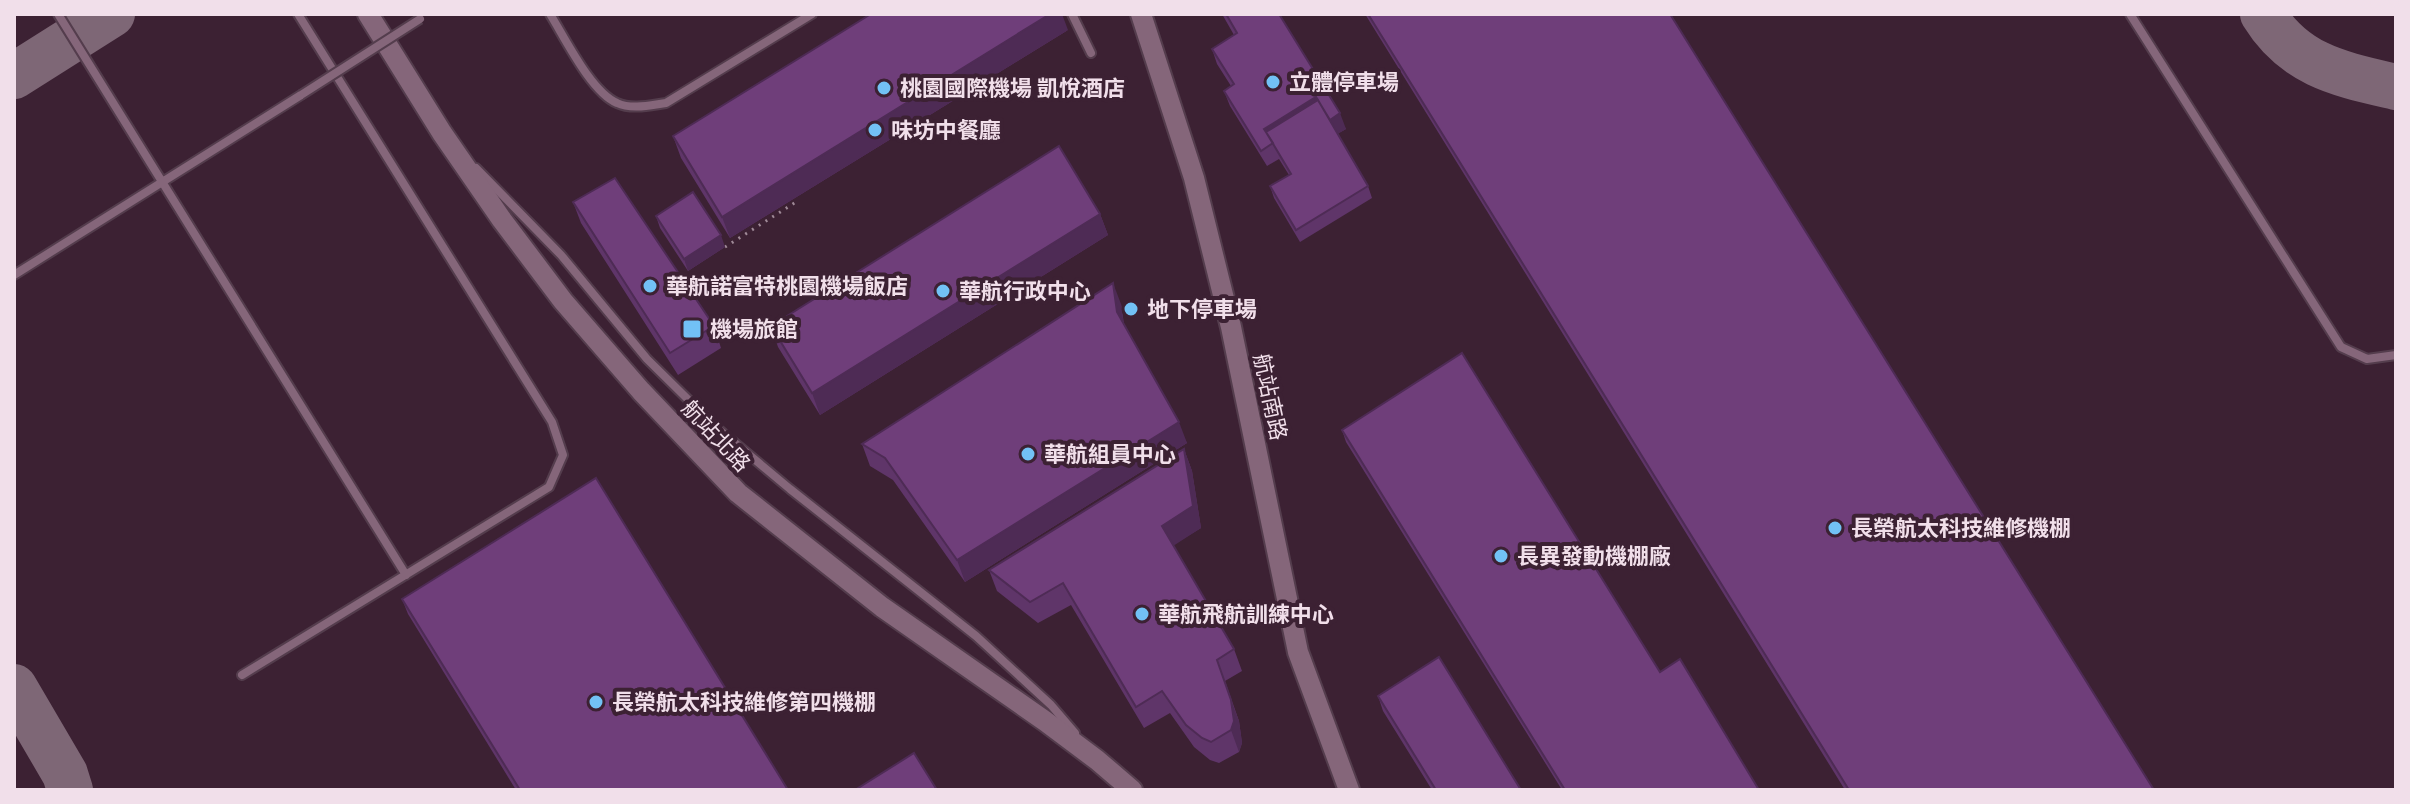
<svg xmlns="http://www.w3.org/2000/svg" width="2410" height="804" font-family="'Roboto Condensed','Noto Sans TC',sans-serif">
<rect width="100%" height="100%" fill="#3c2133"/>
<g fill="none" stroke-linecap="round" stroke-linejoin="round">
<path stroke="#7e6776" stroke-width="46" d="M2263 14C2295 66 2340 74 2396 87
M14 76 112 14
M14 687 65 774 70 790"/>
<defs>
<path id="service" d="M58 14 406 575
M550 14C565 38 591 92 617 103 632 110 651 105 666 103L812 14
M1072 14 1091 53
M2130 14 2341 347 2367 359 2396 355
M476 168 561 255 647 359 717 428 790 489 976 636 1051 705 1075 733
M14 275 301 95
M242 675 549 487 563 455 552 422 298 14"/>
<path id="tertiary" d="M368 14 442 133 502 220 563 301 641 391 738 493 882 607 1045 721 1097 760 1132 790
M1141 14 1194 178 1231 327 1298 652 1349 790"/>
</defs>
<use href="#service" stroke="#543d4d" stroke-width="12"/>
<use href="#tertiary" stroke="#543d4d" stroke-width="24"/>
<path stroke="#9f8997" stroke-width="3" stroke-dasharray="2 6" stroke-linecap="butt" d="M725 247 796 202 793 200"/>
<use href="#service" stroke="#85667a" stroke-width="8"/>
<use href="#tertiary" stroke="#85667a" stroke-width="20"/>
<defs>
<path id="service-bridge" d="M301 95 420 19"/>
</defs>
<use href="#service-bridge" stroke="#543d4d" stroke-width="12" stroke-linecap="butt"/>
<use href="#service-bridge" stroke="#85667a" stroke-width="8"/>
</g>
<path fill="#5f3569" d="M1222 14H1279L1346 129 1337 134 1368 186 1372 198 1300 242 1274 198 1270 186 1289 175 1279 159 1267 166 1230 106 1224 91 1231 86 1217 64 1212 49 1234 35Z
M1365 14H1670L2154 790H1845Z
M1068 30 730 238 681 158 673 136Z
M573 202 714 326 721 348 678 375 581 223Z
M1100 214 1108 235 820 415 778 347 771 326Z
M656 216 725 247 688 271 660 228Z
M1121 304 1124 324 1187 443 965 582 893 480 870 466 862 444Z
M1342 430 1660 672 1759 790H1562L1346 442Z
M1184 449 1192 471 1201 528 1173 545 1234 649 1242 671 1225 681 1239 721 1242 743 1239 752 1219 763 1210 760 1194 747 1170 713 1144 728 1071 605 1038 623 997 591 989 570Z
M402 599 788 790H516L408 614Z
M1378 696 1521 790H1432L1383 711Z"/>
<path fill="#4e2b55" d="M1050 14H1062L1068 30 730 238 722 217Z
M1316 97 1322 112 1266 133 1264 129Z
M1340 113 1346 129 1336 135 1330 120Z
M1100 214 1108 235 820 415 812 393Z
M721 235 725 247 688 271 684 259Z
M1113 283 1121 304 1125 334 1117 312Z
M1179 422 1187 443 965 582 957 560Z
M1184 449 1192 471 1201 528 1170 548 1162 526Z
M1231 700 1239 721 1242 743 1239 752 1231 730Z"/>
<path fill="#6f3e7a" stroke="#4e2b55" stroke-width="2" d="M871 14H1050L722 217 673 136Z
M1226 14H1279L1340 113 1330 120 1316 97 1264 129 1273 143 1261 151 1224 91 1234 84 1212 49 1237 33Z
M1368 14H1670L2154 790H1849Z
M1318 100 1368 186 1296 230 1270 186 1291 174 1266 132Z
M1059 146 1100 214 812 393 771 326Z
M615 178 714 326 670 353 573 202Z
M693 192 721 235 684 259 656 216Z
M1113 283 1117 312 1179 422 957 560 885 458 862 444Z
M1462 353 1660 672 1680 659 1759 790H1565L1342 430Z
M1184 449 1193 506 1162 526 1234 649 1217 660 1231 700 1234 721 1231 730 1211 742 1202 738 1186 725 1162 691 1136 707 1063 583 1030 602 989 570Z
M596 478 788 790H520L402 599Z
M1439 657 1521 790H1436L1378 696Z
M914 753 937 790H855Z"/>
<g fill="#72c1f5" stroke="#3c2133" stroke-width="3">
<circle cx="1273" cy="82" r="8"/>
<circle cx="884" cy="88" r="8"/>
<circle cx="875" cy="130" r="8"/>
<circle cx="650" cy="286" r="8"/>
<circle cx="943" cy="291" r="8"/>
<circle cx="1131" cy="309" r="8"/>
<rect x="682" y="319" width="20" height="20" rx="4"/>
<circle cx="1028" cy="454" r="8"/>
<circle cx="1835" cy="528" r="8"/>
<circle cx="1501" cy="556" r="8"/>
<circle cx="1142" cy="614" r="8"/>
<circle cx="596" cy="702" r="8"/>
</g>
<g text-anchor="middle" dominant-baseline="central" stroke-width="8" stroke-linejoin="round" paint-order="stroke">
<g font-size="22" font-weight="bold" fill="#f1dfea" stroke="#3c2133" text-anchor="start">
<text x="1289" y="82">立體停車場</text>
<text x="900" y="88">桃園國際機場 凱悅酒店</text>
<text x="891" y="130">味坊中餐廳</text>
<text x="666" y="286">華航諾富特桃園機場飯店</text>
<text x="959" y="291">華航行政中心</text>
<text x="1147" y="309">地下停車場</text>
<text x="710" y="329">機場旅館</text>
<text x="1044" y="454">華航組員中心</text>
<text x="1851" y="528">長榮航太科技維修機棚</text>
<text x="1517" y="556">長異發動機棚廠</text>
<text x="1158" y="614">華航飛航訓練中心</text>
<text x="612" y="702">長榮航太科技維修第四機棚</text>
</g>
<g font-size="22" fill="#f1dfea" stroke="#3c2133">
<text transform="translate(1270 397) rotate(78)">航站南路</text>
<text transform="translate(716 436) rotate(47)">航站北路</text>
</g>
</g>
<rect width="2410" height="804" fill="none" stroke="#f1dfea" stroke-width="32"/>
</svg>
